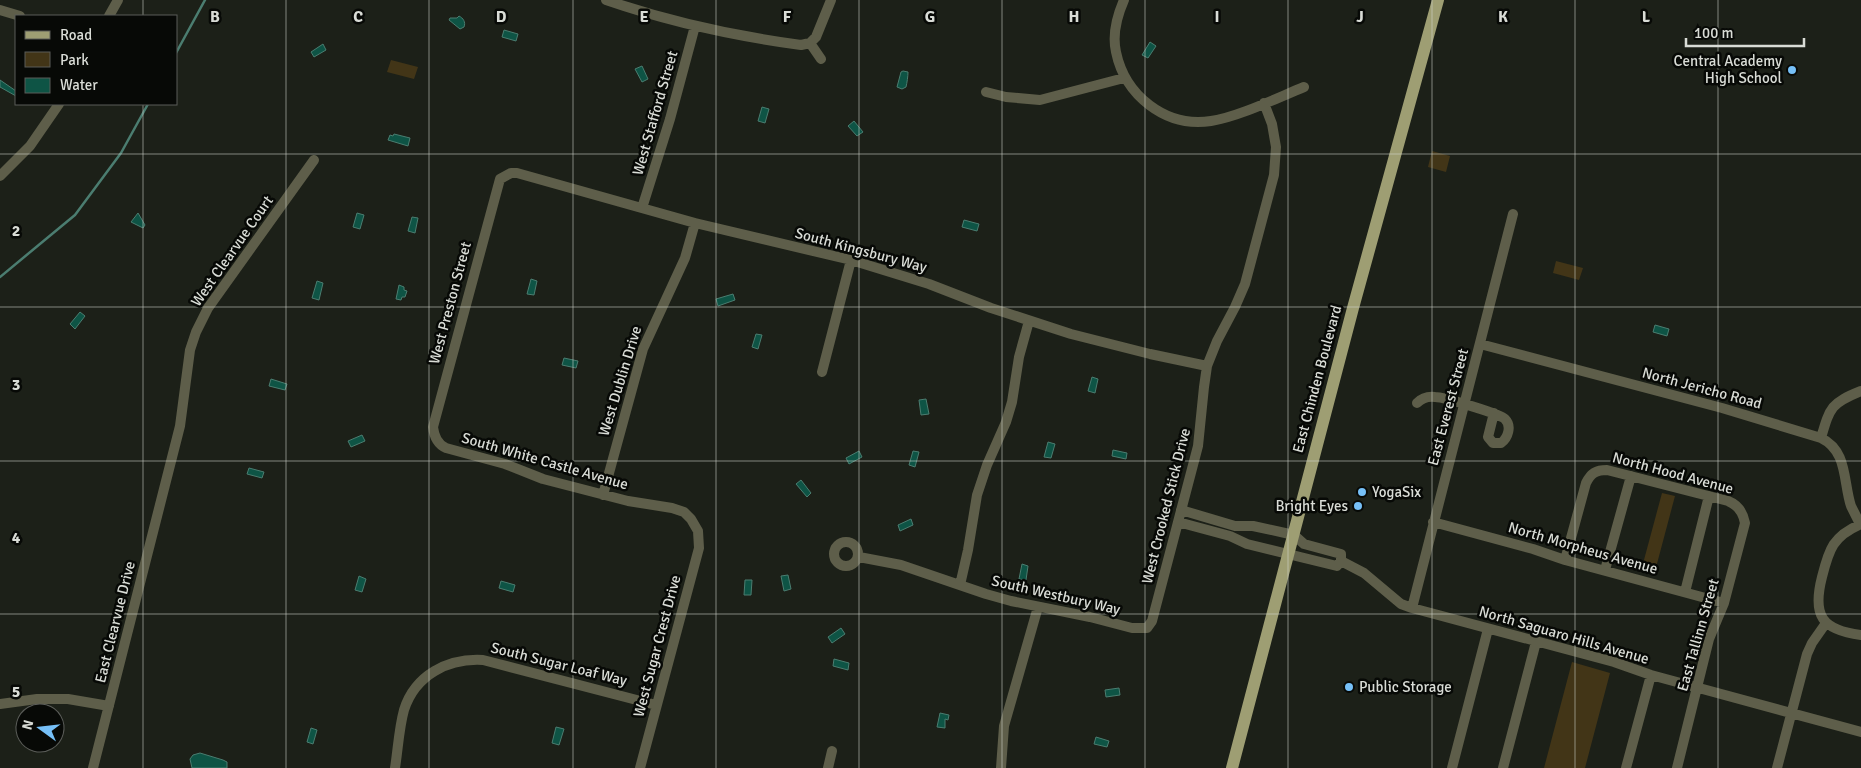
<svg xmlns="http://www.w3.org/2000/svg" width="1861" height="768" font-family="Signika,sans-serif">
<rect width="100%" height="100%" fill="#1c2018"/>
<path fill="#423517" d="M391 60 418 67 414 79 387 72Z
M1432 151 1450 156 1446 172 1428 167Z
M1556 261 1583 268 1579 280 1553 273Z
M1662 493 1675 496 1654 575 1641 571Z
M1572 662 1610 673 1585 768H1544Z"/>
<path fill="#0e5445" stroke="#4b7d70" d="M459 16C463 18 466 22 464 27L460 29 449 20 450 18H457Z
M504 30 518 34 516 41 502 37Z
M1150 42 1156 46 1148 58 1142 55Z
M323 44 326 50 314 57 311 52Z
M642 66 648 79 642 82 635 69Z
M903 71 908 72C908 76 907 83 906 87L902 89 897 87 901 72Z
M0 80 16 91V96L0 87Z
M762 107 769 109 765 123 758 121Z
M854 121 863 132 857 136 848 126Z
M394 134 410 138 408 146 388 140 390 135 393 136Z
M138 213 145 225 143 228 131 222Z
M357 213 364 215 360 229 353 227Z
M412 217 418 218 415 233 408 231Z
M964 220 979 224 977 231 962 227Z
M531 279 537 281 534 295 527 294Z
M317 281 323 283 319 300 312 298Z
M399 285 404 287V290L407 291 405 297H402L401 300 396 299Z
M733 294 735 300 718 306 716 299Z
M80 312 85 316 75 329 70 324Z
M1655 325 1669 329 1667 336 1653 332Z
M756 334 762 335 758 349 752 347Z
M564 358 578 361 576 368 562 365Z
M1092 377 1098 379 1095 393 1088 391Z
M271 379 287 384 285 390 269 386Z
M926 399 929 414 921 415 919 400Z
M362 435 365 441 351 447 348 441Z
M1048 442 1055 444 1051 458 1044 457Z
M1113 450 1127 453 1126 459 1112 456Z
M859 451 862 457 849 464 846 458Z
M913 451 919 452 915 467 909 465Z
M249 468 264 472 262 478 247 474Z
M801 480 811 493 807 497 796 484Z
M911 519 913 525 900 531 898 525Z
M1022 564 1028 566 1026 580 1019 579Z
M788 575 791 589 784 591 781 576Z
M359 576 366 579 362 592 355 590Z
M745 580H752L751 595H744Z
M501 581 515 585 513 592 499 588Z
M841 628 845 634 832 643 828 637Z
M834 659 849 663 848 670 833 666Z
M1119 688 1120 695 1106 697 1105 690Z
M940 713 949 715 948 720 945 719V728L937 727Z
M556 727 564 729 559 745 552 743Z
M311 728 317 730 313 744 307 742Z
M1096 737 1109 741 1107 747 1094 744Z
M200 753 223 760 227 762V768H192L190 759 193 755Z"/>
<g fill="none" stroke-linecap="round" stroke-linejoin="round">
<path stroke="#4b7d70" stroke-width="2.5" d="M176 53 205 0
M0 277 75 215 121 153 148 104"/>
<path stroke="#5e5e4a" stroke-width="10" d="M606 0C670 22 734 36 801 45L810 43
M1124 0C1117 16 1112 34 1116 52 1125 95 1165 128 1211 121 1238 117 1277 98 1304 87
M0 10 20 16
M109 16 118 0
M821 59 810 43 816 37 831 0
M986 92 1006 97 1040 100 1124 78
M0 176 30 146 59 104
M642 208 670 119 695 26
M1480 344 1722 408 1821 438C1848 451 1843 482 1851 506 1854 512 1857 518 1860 524
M822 372 851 260
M1417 403C1422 398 1427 396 1435 397 1444 397 1500 414 1505 419 1512 426 1508 438 1501 443H1493L1488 437 1494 413
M1821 438C1830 407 1831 403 1861 391
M603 495 643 349 685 258 695 223
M1178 522 1230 536 1247 544 1337 566 1341 561V554L1304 544 1294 535 1253 526H1235L1181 510
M1433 522 1533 549 1565 560 1724 603
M1861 524C1833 536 1829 549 1822 577 1812 616 1822 630 1861 635
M834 554a12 12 0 1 1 24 0a12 12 0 1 1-24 0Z
M859 557 901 565 986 594 1011 601 1090 617 1132 628H1147L1152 621 1198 446 1204 387 1207 366 1217 341 1235 307 1245 284 1274 175 1276 147 1272 124 1264 103
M1565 560 1586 483C1591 473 1596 470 1607 470L1728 501C1738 505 1743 512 1745 523L1724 603 1709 639 1677 768
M1341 561 1364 573 1401 604 1412 608 1614 662 1651 675 1861 732
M1605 570 1631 476
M960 585 968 550 977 495 987 465 1006 422 1012 402 1019 357 1029 321
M1685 592 1709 496
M1412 608 1513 214
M0 704 37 699H68L109 706
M93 768 180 426 190 350 196 332 208 308 314 160
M395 768C398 749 399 728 404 710 415 675 448 658 483 660L656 705
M640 768 699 548 698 531 691 519 684 512 672 508 628 501 543 479 505 464 446 448C437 444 434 436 433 427L500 179 511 173H517L695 223 851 260 929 284 991 308 1071 334 1150 354 1207 366
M828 768 832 751
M1001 768 1004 726 1038 607
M1452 768 1488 629
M1503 768 1536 642
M1626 768 1651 675
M1777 768 1807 654 1812 643 1826 623"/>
<path stroke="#9e9e73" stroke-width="12" d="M1232 768 1353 308 1438 0"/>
</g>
<path fill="none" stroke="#d9dcd6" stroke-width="1" stroke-opacity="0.55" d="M143 0V16M286 0V768M429 0V768M573 0V768M716 0V768M859 0V768M1002 0V768M1145 0V768M1288 0V768M1432 0V768M1575 0V768M1718 0V768M143 104V768M0 154H1861M0 307H1861M0 461H1861M0 614H1861"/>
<g fill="#76c0f7" stroke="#070906" stroke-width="2">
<circle cx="1792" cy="70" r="5"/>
<circle cx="1362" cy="492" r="5"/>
<circle cx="1358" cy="506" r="5"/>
<circle cx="1349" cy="687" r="5"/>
</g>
<g text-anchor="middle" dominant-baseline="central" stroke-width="5" stroke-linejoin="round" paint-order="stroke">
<g font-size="15" fill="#d9dcd6" stroke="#070906" text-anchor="end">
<text x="1782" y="61">Central Academy<tspan x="1782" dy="17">High School</tspan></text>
<text x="1372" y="492" text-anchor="start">YogaSix</text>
<text x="1348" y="506">Bright Eyes</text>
<text x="1359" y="687" text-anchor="start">Public Storage</text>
</g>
<g font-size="15" fill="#d9dcd6" stroke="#070906">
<text transform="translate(655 113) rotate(-74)">West Stafford Street</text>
<text transform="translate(861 250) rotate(15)">South Kingsbury Way</text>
<text transform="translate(232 251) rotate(-55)">West Clearvue Court</text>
<text transform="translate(450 303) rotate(-75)">West Preston Street</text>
<text transform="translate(1317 379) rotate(-75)">East Chinden Boulevard</text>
<text transform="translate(620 381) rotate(-73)">West Dublin Drive</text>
<text transform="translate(1702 388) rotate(15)">North Jericho Road</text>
<text transform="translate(1448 407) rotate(-75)">East Everest Street</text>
<text transform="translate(545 461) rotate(16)">South White Castle Avenue</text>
<text transform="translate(1673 473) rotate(15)">North Hood Avenue</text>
<text transform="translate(1166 506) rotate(-76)">West Crooked Stick Drive</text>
<text transform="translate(1583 548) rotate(16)">North Morpheus Avenue</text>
<text transform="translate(1056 595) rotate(13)">South Westbury Way</text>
<text transform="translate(115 622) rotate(-76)">East Clearvue Drive</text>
<text transform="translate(1564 635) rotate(16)">North Saguaro Hills Avenue</text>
<text transform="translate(1698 635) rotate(-74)">East Tallinn Street</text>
<text transform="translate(657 646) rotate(-75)">West Sugar Crest Drive</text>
<text transform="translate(559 664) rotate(14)">South Sugar Loaf Way</text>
</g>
</g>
<g font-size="16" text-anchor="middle" font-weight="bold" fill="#d9dcd6" stroke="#070906" stroke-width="5" stroke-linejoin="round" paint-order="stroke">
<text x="215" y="22">B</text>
<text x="358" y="22">C</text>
<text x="501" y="22">D</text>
<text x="644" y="22">E</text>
<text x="787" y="22">F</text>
<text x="930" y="22">G</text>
<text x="1074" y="22">H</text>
<text x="1217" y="22">I</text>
<text x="1360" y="22">J</text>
<text x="1503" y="22">K</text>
<text x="1646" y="22">L</text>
<text x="16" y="236">2</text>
<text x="16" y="390">3</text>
<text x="16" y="543">4</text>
<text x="16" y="697">5</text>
</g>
<rect x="15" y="15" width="162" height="90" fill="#070906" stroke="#5b5d59"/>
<rect x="25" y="31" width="25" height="8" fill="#9e9e73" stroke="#5b5d59"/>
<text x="60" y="40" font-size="15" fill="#d9dcd6">Road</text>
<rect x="25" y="52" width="25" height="15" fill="#423517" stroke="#5b5d59"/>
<text x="60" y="65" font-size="15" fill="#d9dcd6">Park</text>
<rect x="25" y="78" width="25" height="15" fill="#0e5445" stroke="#5b5d59"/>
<text x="60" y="90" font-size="15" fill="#d9dcd6">Water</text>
<g transform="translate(40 728) rotate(285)"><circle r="24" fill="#070906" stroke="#5b5d59"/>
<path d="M0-4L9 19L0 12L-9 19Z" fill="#76c0f7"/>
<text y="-8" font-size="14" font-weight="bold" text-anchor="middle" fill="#d9dcd6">N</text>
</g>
<path d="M1686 38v8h118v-8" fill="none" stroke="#d9dcd6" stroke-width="2.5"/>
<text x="1694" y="38" font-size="15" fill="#d9dcd6" stroke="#070906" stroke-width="4" paint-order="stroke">100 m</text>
</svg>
